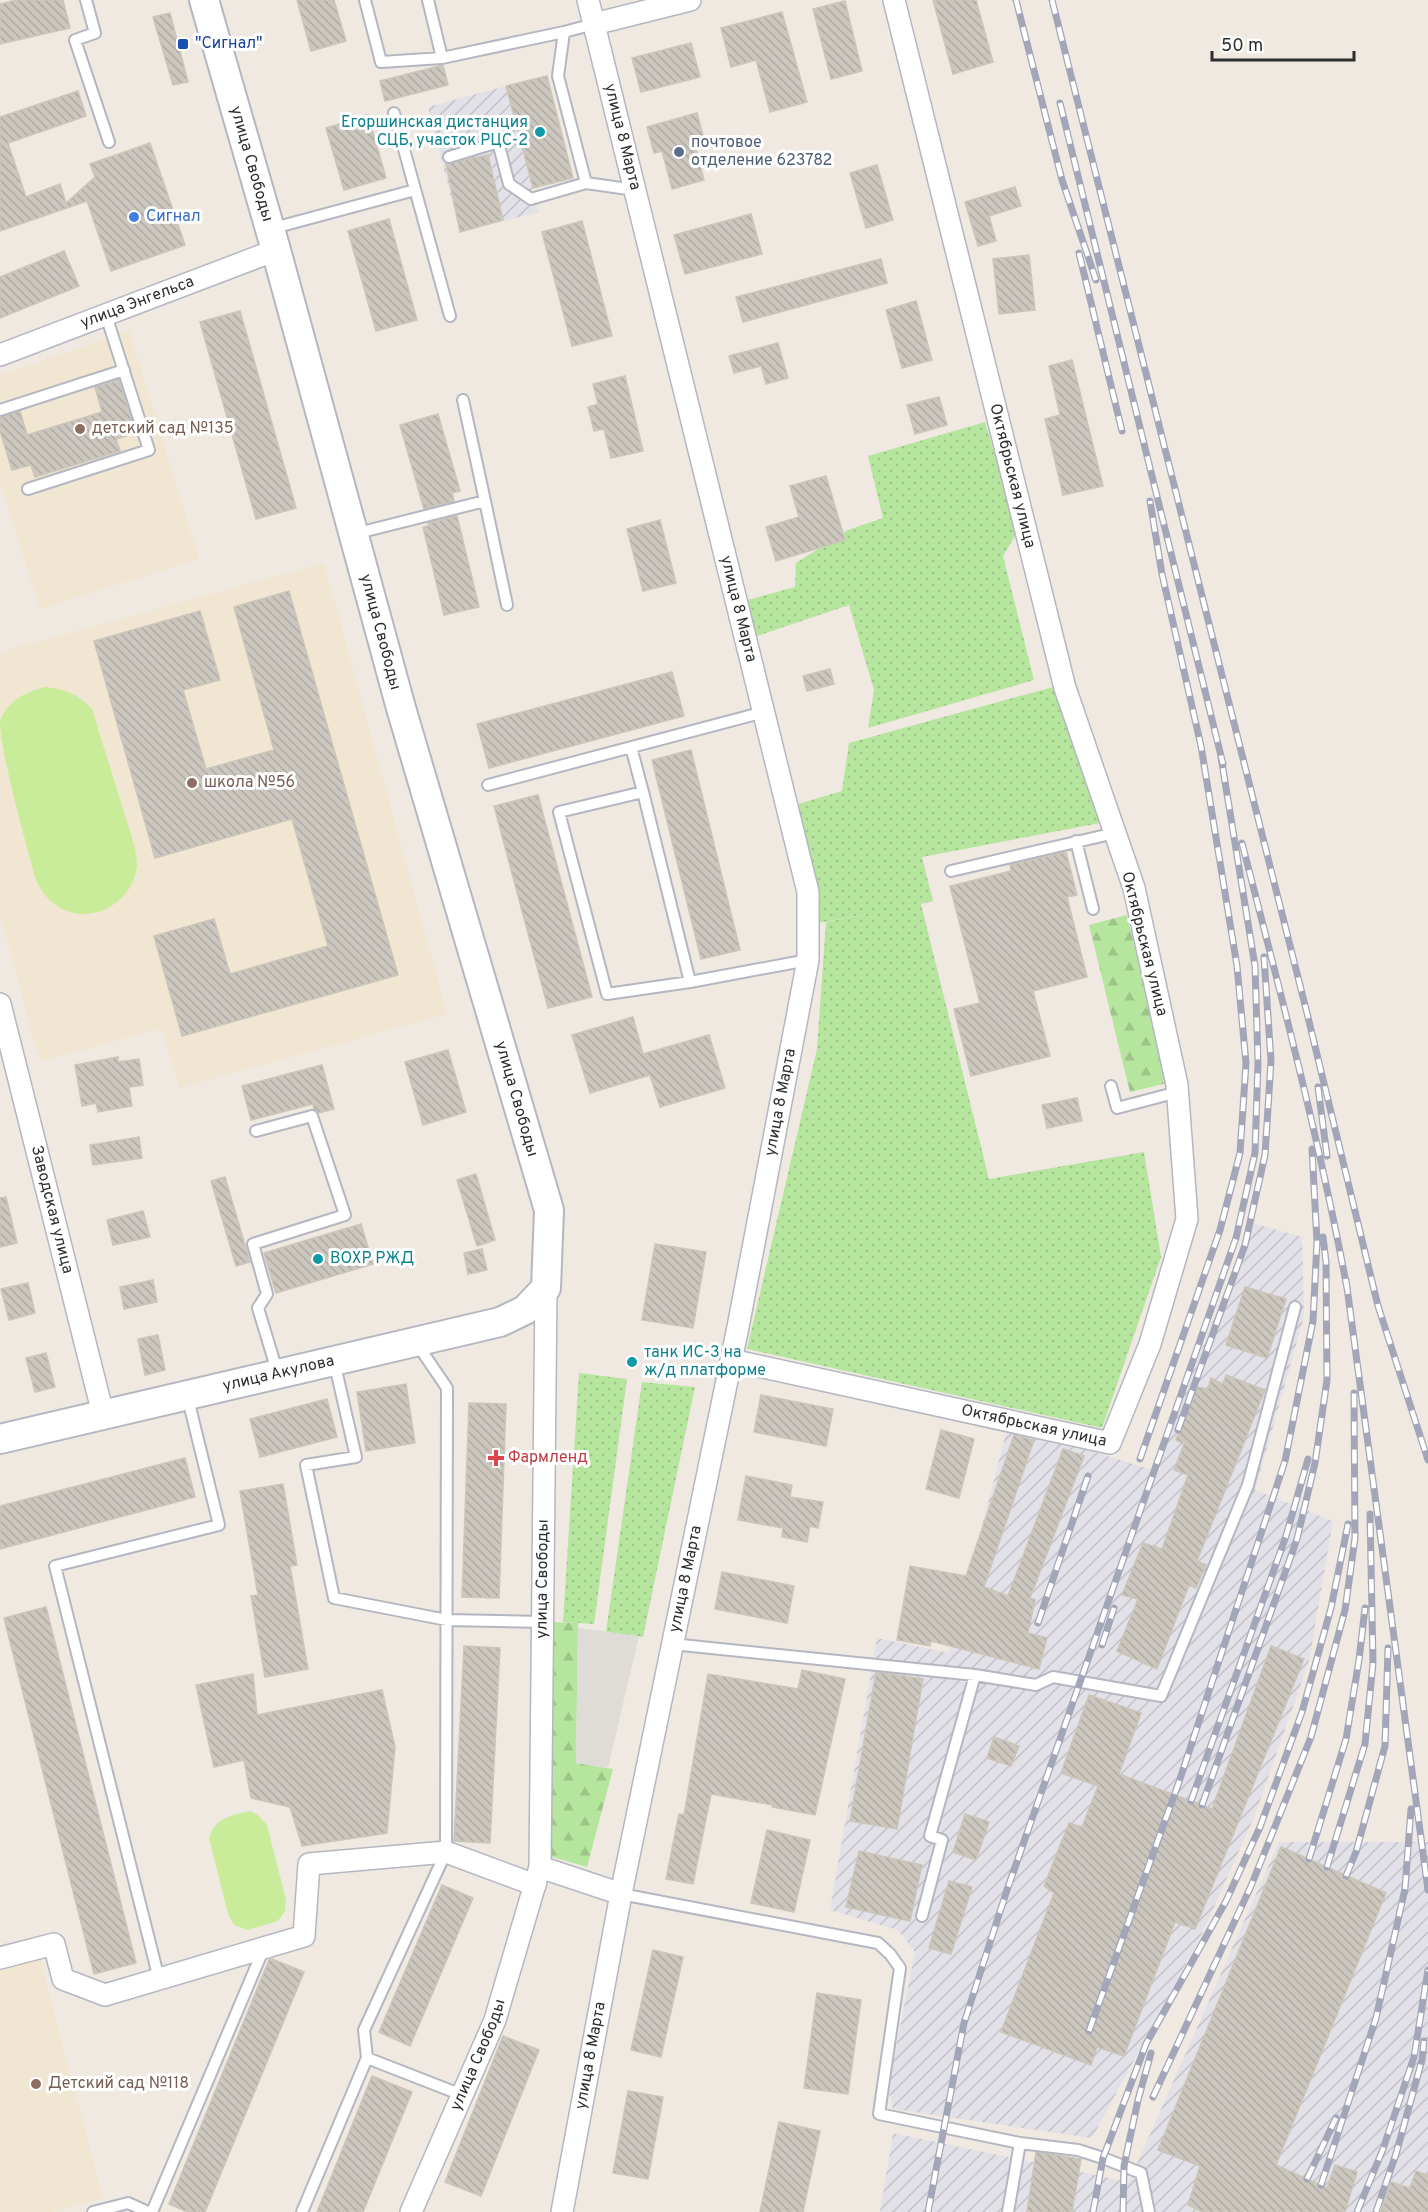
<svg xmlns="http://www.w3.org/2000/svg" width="1428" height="2212" font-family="Overpass,sans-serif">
<defs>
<pattern id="industrial-furrows" width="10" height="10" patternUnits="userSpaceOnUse" patternTransform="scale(1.5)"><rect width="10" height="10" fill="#e3e1e8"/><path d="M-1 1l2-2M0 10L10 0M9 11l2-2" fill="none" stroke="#c3c1c7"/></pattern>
<pattern id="grass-dots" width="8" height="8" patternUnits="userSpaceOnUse" patternTransform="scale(1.5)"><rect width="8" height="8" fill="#b6e59e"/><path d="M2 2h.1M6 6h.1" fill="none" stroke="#9dc588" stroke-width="1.8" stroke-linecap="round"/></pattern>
<pattern id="forest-firs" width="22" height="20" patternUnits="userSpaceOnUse" patternTransform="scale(1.5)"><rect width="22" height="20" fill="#b6e59e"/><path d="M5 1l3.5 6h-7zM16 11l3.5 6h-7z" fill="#9dc588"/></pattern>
<pattern id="building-back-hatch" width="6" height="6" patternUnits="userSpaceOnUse" patternTransform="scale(1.5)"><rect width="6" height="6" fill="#cbc7bf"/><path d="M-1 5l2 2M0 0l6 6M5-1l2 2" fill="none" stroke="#afaba4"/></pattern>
</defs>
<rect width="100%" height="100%" fill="#efe9e1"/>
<path fill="url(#industrial-furrows)" d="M506 86 538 212 460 232 428 107Z
M1252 1223 1302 1237 1304 1317 1255 1490 1333 1521 1309 1661 1255 1815 1200 1938 1092 2138 893 2109 888 2088 915 1952 898 1930 830 1910 877 1638 949 1653 1008 1426 1153 1470Z
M1279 1842H1428V2212H880L893 2133 1129 2182Z"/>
<path fill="#f0e6d1" d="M129 330 199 559 40 609 0 482V376Z
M324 563 447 1014 179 1088 162 1028 40 1062 0 914V652Z
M40 1959 103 2198 51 2212H0V1969Z"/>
<path fill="url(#grass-dots)" d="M985 422 1018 531 1003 556 1034 680 868 728 874 690 849 605 754 637 744 601 795 587 796 563 848 530 883 518 868 456Z
M1053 687 1100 823 922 857 933 901 921 904 989 1179 1144 1152 1161 1257 1102 1428 747 1349 817 1049 826 922 885 911 818 923 798 804 842 791 849 743Z
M579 1373 627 1379 594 1624 563 1622Z
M642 1382 695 1387 643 1637 606 1632Z"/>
<path fill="url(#forest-firs)" d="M1127 915 1167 1083 1130 1092 1089 925Z
M549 1622 578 1623 576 1763 613 1769 587 1867 549 1856Z"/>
<path fill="#c9ec9a" d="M45 687C66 689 77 694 92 709L135 848C136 854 137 861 137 866 133 904 88 928 56 905 47 899 41 890 36 880 27 847 0 751 0 722 6 701 26 692 45 687Z
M250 1811 259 1816 267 1825 286 1900 285 1911 278 1921 248 1930 234 1925 228 1914 209 1838C216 1817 230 1816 250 1811Z"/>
<path fill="#dfdcd8" d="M578 1628 639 1636 608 1768 576 1763Z"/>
<path fill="url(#building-back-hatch)" stroke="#cbc5ba" stroke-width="1.5" d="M16 0H63L70 28 0 44V4Z
M297 0H334L346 41 311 51Z
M933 0H976L993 62 953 74Z
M845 1 862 71 831 79 813 9Z
M782 12 807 102 770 112 756 60 731 67 721 28Z
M170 13 188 82 173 85 153 17Z
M691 43 700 77 641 92 632 58Z
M443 65 448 85 385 101 380 81Z
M547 76 573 178 533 188 506 86Z
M78 91 86 116 8 143 26 197 60 184 66 203 95 177 90 164 150 143 185 245 111 271 87 201 0 231V117Z
M697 113 704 139 694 141 704 180 672 189 662 151 654 153 647 127Z
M368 115 386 178 344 190 326 128Z
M488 155 503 220 460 232 446 164Z
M877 165 893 220 866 228 850 173Z
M1015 187 1021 206 989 216 996 241 978 246 965 202Z
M751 214 762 254 685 274 674 235Z
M389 219 417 320 376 331 348 231Z
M582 221 612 336 572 346 542 232Z
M64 251 79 286 0 318V277Z
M1029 255 1035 310 999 314 993 259Z
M881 259 887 283 743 322 736 297Z
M916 301 932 360 902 368 886 310Z
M240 311 296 508 256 519 200 322Z
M778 343 788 378 766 384 761 366 734 373 729 356Z
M1072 360 1103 486 1063 495 1045 419 1060 415 1049 366Z
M625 376 643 451 611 458 604 429 594 431 588 407 598 404 593 384Z
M119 380 136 433 116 439 120 451 35 477 31 465 12 470 0 431V417L20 411 27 435 102 412 95 387Z
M939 397 947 425 915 434 907 405Z
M438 414 460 491 452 493 454 501 424 509 400 425Z
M826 476 845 540 776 561 766 527 799 517 790 486Z
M457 516 479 607 444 615 423 527 429 526 428 523Z
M660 520 676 583 643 591 627 529Z
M289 591 398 975 182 1036 154 936 214 919 230 974 328 946 292 819 155 858 94 641 200 611 220 680 183 690 206 769 274 750 234 607Z
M830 669 834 684 807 691 803 676Z
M672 672 684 716 489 768 477 724Z
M691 750 740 950 701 959 652 760Z
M538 795 592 997 548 1008 494 806Z
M1066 852 1077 895 1067 897 1087 977 1033 991 1050 1056 971 1076 954 1009 980 1003 950 886 1011 871 1010 865Z
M633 1017 643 1054 709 1035 725 1088 660 1107 650 1075 590 1093 572 1035Z
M448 1050 466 1112 423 1125 405 1062Z
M118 1057V1062L139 1059 143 1085 129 1087 132 1106 98 1112 96 1103 82 1106 75 1065Z
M322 1065 334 1109 319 1113 314 1109 313 1104 251 1120 242 1086Z
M1077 1098 1082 1121 1047 1128 1042 1105Z
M139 1137 142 1158 93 1165 90 1145Z
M476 1174 495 1240 477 1246 457 1180Z
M225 1177 250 1262 236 1266 211 1181Z
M6 1197 17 1243 0 1247V1198Z
M143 1211 150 1237 113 1245 107 1220Z
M361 1224 373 1264 276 1293 264 1253Z
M655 1244 706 1252 693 1328 642 1320Z
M482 1249 487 1270 468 1274 464 1253Z
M153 1280 157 1302 124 1309 120 1287Z
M28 1283 35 1313 9 1320 1 1289Z
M1245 1287 1286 1299 1267 1358 1226 1345Z
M158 1335 165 1370 145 1375 138 1339Z
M46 1353 55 1387 35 1392 26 1358Z
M1226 1375 1265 1390 1197 1561 1206 1565 1196 1588 1189 1585 1157 1669 1117 1651 1138 1599 1122 1595 1143 1543 1162 1549 1188 1475 1174 1470 1184 1444 1176 1440 1197 1387 1208 1389 1211 1378 1223 1384Z
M406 1384 415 1443 366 1451 357 1392Z
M761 1395 833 1409 826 1446 754 1432Z
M327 1399 337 1437 260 1457 250 1419Z
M469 1403 506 1404 499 1598 462 1597Z
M941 1430 974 1439 959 1498 926 1489Z
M1014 1435 1034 1440 984 1587 1008 1596 1063 1449 1084 1456 1030 1598 1035 1600 1028 1633 1047 1638 1039 1669 931 1641 930 1646 897 1640 910 1566 966 1576Z
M185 1458 195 1497 0 1549V1506Z
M746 1476 792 1485 790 1497 823 1502 818 1528 810 1526 807 1542 782 1537 783 1528 738 1520Z
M283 1484 297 1565 290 1566 308 1669 265 1677 251 1596 258 1595 240 1491Z
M722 1572 794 1586 787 1623 715 1609Z
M46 1607 136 1963 94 1974 4 1618Z
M464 1646 500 1648 490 1843 454 1841Z
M1271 1646 1304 1659 1195 1929 1175 1922 1124 2056 1097 2047 1091 2065 1001 2032 1054 1893 1044 1886 1069 1823 1082 1827 1098 1786 1061 1773 1089 1695 1141 1713 1119 1774 1212 1809Z
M802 1670 845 1679 815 1815 772 1807 773 1805 711 1794 693 1884 666 1879 679 1814 684 1815 708 1674 798 1689Z
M876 1672 923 1679 897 1829 850 1821Z
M253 1674 257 1715 382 1690 395 1747 387 1833 302 1846 290 1807 251 1798 244 1760 214 1767 196 1685Z
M994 1737 1019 1746 1011 1766 987 1758Z
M965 1814 989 1822 976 1860 953 1852Z
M767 1830 810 1840 794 1912 751 1903Z
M1281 1847 1386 1893 1276 2165 1327 2188 1335 2165 1357 2172 1345 2212H1203L1188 2205 1200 2166 1158 2150Z
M859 1851 922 1865 910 1921 846 1907Z
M949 1881 972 1887 951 1954 929 1948Z
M442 1885 473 1898 410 2046 379 2032Z
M653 1950 683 1957 661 2057 631 2050Z
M272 1959 304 1972 205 2212H188L169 2204 269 1960Z
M817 1993 861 2000 848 2094 804 2088Z
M503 2036 539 2050 481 2196 445 2182Z
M372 2076 412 2092 363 2212H317Z
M628 2091 663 2097 648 2179 613 2173Z
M779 2122 820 2131 803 2212H760Z
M1036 2152 1081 2159 1072 2212H1027Z
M1416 2171 1428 2175V2212H1381L1391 2182 1410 2188Z"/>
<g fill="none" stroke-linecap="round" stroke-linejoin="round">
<defs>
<path id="lane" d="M86 0 95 33 75 40 109 142
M365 0 381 62 442 58 564 32
M428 0 442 58
M594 24 564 32 558 76 586 183 635 190
M394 113 450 316
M449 157 498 142 509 184 531 199 586 183
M270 229 415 190
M463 400 485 501
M0 410 124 370
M28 489 149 450 106 315
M354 534 485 501 507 605
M631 747 643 792
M488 785 764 712
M1076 841 1093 909
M951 871 1115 833
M690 982 643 792 559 812 607 994 690 982 808 960
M1111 1086 1117 1108 1178 1092
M256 1131 312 1116 345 1215 253 1244 267 1294 258 1308 278 1374
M334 1361 356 1457 306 1465 334 1598 447 1620 543 1622
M672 1644 975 1675 1036 1685 1053 1677 1161 1696 1248 1485 1295 1307
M621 1894 878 1943 890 1954 900 1968 879 2114 1020 2143 1008 2212
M922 1916 942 1840 930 1836 975 1675
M159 1979 55 1566 219 1525 187 1395
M367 2058 462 2095
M1020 2143 1078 2150 1103 2158 1141 2173 1149 2212
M93 2212 128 2203 148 2212
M152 2212 264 1948
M302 2212 367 2058 364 2030 446 1852 447 1388 417 1344"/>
<g id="street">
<path d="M594 24 690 0"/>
<path id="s1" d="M0 355 276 250"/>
<path id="s2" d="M0 1004 103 1414"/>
<path id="s3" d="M731 1360 1110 1443 1150 1344 1187 1219 1177 1085 1134 888 1065 688 894 0"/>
<path d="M540 1867 621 1894"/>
<path d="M0 1958 54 1944 63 1979 105 1995 304 1936 309 1864 446 1852 535 1885"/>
<path id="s4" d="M411 2212 495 2020 540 1867 546 1288"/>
<path id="s5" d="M562 2212 621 1894 738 1327 808 960V892L588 0"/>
</g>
<g id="secondary">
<path id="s6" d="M0 1439 500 1322 525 1310 546 1288 549 1210 401 708 276 250 204 0"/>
</g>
</defs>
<use href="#lane" stroke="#b4b7c1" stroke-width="14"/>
<use href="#street" stroke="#b4b7c1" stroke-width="24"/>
<use href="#secondary" stroke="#b4b7c1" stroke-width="32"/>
<use href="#lane" stroke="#fff" stroke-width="10"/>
<use href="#street" stroke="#fff" stroke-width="21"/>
<use href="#secondary" stroke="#fff" stroke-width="28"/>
<defs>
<path id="rail" d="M1016 0 1062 180 1096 280
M1052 0 1306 1009 1378 1306 1428 1460
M1060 103 1223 764
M1079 253 1122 431
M1242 843C1280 991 1319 1138 1347 1288
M1318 1087 1327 1156
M1346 1280 1428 1890
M1178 1430 1245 1245 1265 1155 1271 1061 1264 957
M1140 1459 1220 1230 1240 1153 1246 1063 1237 966 1201 746 1162 574 1150 501
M1038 1623 1088 1476
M1102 1645 1114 1608
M1191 1801 1286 1536 1308 1459
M1202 1805 1297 1539 1315 1463 1327 1380 1326 1262 1323 1237
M1309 1859 1346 1739 1359 1660 1365 1608
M1327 1867 1365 1744 1373 1663 1370 1514
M1346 1876 1356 1852 1385 1746 1388 1648
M1089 2031 1179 1782 1285 1461 1313 1321 1317 1242 1312 1149
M1153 2097 1251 1886 1311 1737 1345 1610 1355 1538 1354 1393
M1307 2179 1336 2118
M1321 2185 1376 2018 1405 1889 1411 1809
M928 2212 964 2023 1007 1890 1236 1238 1255 1153 1258 1062 1255 966 1221 757
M1093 2212 1103 2158 1146 2044 1226 1901 1260 1827 1302 1712 1331 1608 1348 1524
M1123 2212 1124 2166 1138 2100 1151 2053
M1357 2212 1383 2149 1414 2057 1428 1970
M1376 2212 1396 2154 1422 2060 1424 2041"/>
</defs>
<use href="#rail" stroke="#a3a6b8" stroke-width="7"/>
<use href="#rail" stroke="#fff" stroke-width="4.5" stroke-dasharray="14" stroke-linecap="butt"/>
</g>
<rect fill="#1a4fb4" stroke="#fff" stroke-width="2" x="177" y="38" width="12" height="12" rx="3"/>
<g fill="#0f9aa8" stroke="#fff" stroke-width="2">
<circle cx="540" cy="132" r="6"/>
<circle cx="318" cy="1259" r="6"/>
<circle cx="632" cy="1362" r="6"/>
</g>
<circle fill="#5c6f8a" stroke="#fff" stroke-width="2" cx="679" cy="152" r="6"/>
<circle fill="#3f7fe0" stroke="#fff" stroke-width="2" cx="134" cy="217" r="6"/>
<g fill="#8d6e63" stroke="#fff" stroke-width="2">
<circle cx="80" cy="429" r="6"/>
<circle cx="192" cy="783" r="6"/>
<circle cx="36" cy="2084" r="6"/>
</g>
<path fill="#e0444e" stroke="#fff" stroke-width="2" d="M493 1449h6v6h6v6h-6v6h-6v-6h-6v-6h6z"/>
<g text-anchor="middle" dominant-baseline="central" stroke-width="6" stroke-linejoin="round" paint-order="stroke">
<g font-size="16" fill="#164399" stroke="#fff" text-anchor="start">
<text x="195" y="44">"Сигнал"</text>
</g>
<g font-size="16" fill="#0d838f" stroke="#fff" text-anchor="start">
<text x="528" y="123" text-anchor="end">Егоршинская дистанция<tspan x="528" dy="18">СЦБ, участок РЦС-2</tspan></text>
<text x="330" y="1259">ВОХР РЖД</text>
<text x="644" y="1353">танк ИС-3 на<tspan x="644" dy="18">ж/д платформе</tspan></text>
</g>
<g font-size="16" fill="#2e2e2e" stroke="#fff">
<text transform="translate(622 137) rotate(76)">улица 8 Марта</text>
<text transform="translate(251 164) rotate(74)">улица Свободы</text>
<text stroke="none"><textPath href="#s1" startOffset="147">улица Энгельса</textPath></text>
<text transform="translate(1012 476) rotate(76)">Октябрьская улица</text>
<text transform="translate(738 609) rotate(76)">улица 8 Марта</text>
<text transform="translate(380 632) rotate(75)">улица Свободы</text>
<text transform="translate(1144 944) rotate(76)">Октябрьская улица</text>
<text transform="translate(516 1099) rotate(74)">улица Свободы</text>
<text stroke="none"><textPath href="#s5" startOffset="1131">улица 8 Марта</textPath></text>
<text stroke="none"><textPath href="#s2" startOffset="212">Заводская улица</textPath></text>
<text stroke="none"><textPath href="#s6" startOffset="286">улица Акулова</textPath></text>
<text stroke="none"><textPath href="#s3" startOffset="310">Октябрьская улица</textPath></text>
<text stroke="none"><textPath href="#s5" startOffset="645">улица 8 Марта</textPath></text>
<text stroke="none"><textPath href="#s4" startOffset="657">улица Свободы</textPath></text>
<text stroke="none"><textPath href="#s4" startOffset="171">улица Свободы</textPath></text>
<text stroke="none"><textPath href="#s5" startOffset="159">улица 8 Марта</textPath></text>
</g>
<g font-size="16" fill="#4e5e75" stroke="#fff" text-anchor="start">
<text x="691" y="143">почтовое<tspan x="691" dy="18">отделение 623782</tspan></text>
</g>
<g font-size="16" fill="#366cbe" stroke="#fff" text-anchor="start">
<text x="146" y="217">Сигнал</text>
</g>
<g font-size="16" fill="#785e54" stroke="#fff" text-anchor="start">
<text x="92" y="429">детский сад №135</text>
<text x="204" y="783">школа №56</text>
<text x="48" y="2084">Детский сад №118</text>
</g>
<g font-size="16" fill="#be3a42" stroke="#fff" text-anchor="start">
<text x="508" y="1458">Фармленд</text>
</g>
</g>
<path d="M1212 51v9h142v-9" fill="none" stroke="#2e2e2e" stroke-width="3"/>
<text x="1221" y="51" font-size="18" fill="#2e2e2e" stroke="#ffffff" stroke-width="4.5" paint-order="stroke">50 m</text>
</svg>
